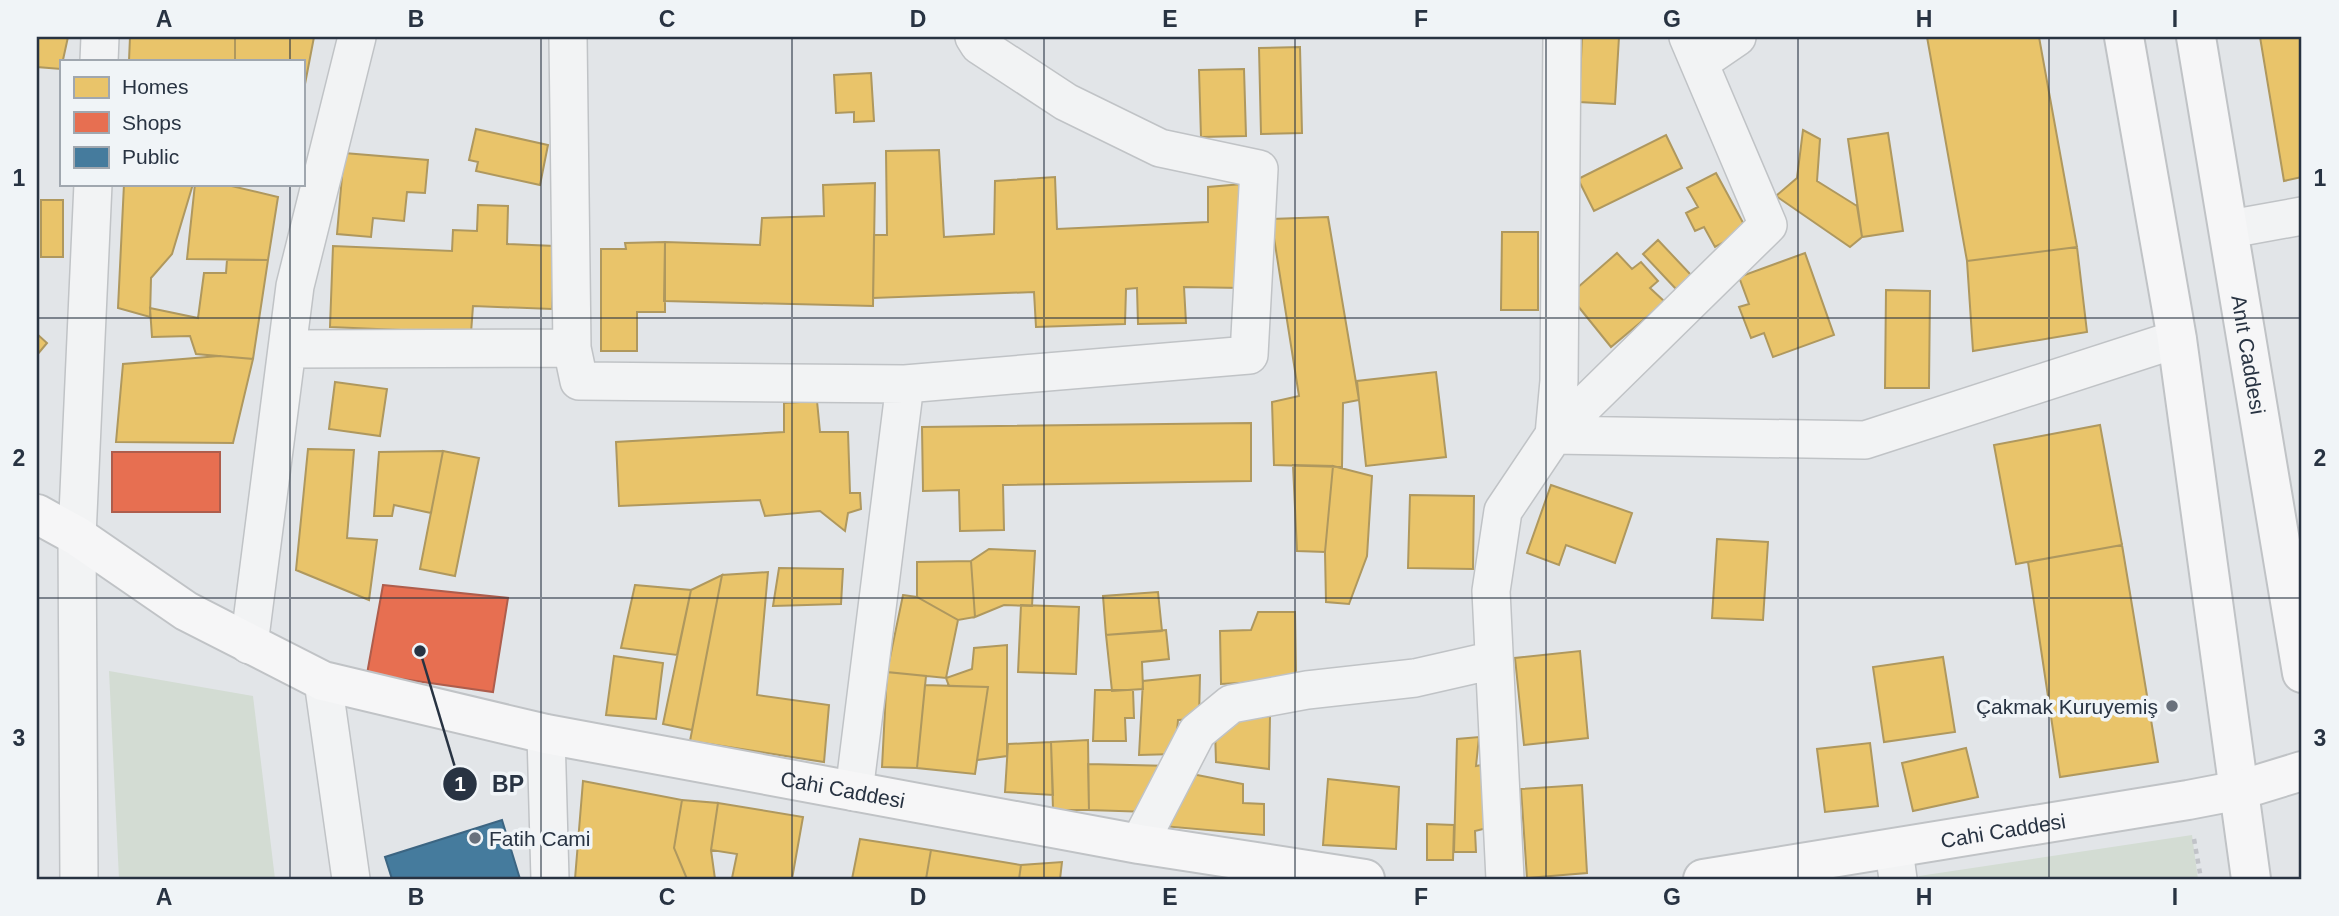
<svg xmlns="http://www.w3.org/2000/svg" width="2339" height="916" font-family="Helvetica,sans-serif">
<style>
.green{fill:#d3dcd3}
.homes{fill:#e9c46a;stroke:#af985e;stroke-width:2}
.shops{fill:#e76f51;stroke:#ae5d4c;stroke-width:2}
.public{fill:#457b9d;stroke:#3c6582;stroke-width:2}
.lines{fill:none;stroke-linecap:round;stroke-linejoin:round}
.street-casing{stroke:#c0c3c6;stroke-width:40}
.secondary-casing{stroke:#c0c3c6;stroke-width:42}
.path{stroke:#c1c3c8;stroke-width:4.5;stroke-dasharray:5 5;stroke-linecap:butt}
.street{stroke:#f2f3f4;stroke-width:37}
.secondary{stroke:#f6f6f7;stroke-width:38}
.grid{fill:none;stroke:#283342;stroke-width:2;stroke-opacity:0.55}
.poi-dot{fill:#69717c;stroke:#f0f4f7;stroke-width:2.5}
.labels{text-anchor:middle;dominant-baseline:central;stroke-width:7;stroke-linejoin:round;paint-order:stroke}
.street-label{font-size:21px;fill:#283342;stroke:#f0f4f7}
.poi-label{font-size:21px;fill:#283342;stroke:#f0f4f7;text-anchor:end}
.leader{fill:none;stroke:#283342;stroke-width:2.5}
.callout-dot{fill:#283342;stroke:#f0f4f7;stroke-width:2.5}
.mark-label{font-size:21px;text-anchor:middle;font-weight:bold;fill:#fff}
.callout-label{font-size:23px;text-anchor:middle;font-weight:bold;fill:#283342;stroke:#f0f4f7;stroke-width:7;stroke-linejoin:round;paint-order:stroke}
.neatline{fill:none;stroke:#283342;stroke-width:2.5}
.grid-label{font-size:23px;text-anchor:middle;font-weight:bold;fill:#283342}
</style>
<rect width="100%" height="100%" fill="#e2e5e8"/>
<path class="green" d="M109,671l144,25 22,183h-156z
M2192,835l6,44h-279v-3z"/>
<path class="homes" d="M37,37h31l-7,32 -24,-2z
M130,37h105v24h-106z
M235,37h79l-9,47 -2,-23h-68z
M1582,37h37l-4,67 -36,-2z
M1927,37h112l38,210 -110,14z
M2260,37h42v140l-18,4z
M1300,47l2,86 -41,1 -2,-86z
M1244,69l2,67 -45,1 -2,-67z
M871,73l3,48 -20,1v-10l-18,1 -2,-38z
M476,129l72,16 -8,40 -64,-14 2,-9 -9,-2z
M1803,130l17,9 -3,42 40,25 5,31 -12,10 -74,-51 21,-18z
M1888,133l15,98 -41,6 -14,-98z
M1666,135l16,33 -88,43 -16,-32z
M939,150l5,87 50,-3 1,-53 60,-4 2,52 151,-7v-35l34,-3 -1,104 -57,-1 2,36 -48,1 -1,-36 -11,1 -1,35 -89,3 -2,-35 -161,6 1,-63h13l-1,-84z
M344,153l84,7 -3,33 -18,-1 -3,29 -31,-3 -2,19 -34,-3z
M1716,173l31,57 -32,17 -11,-20 -9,4 -9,-18 12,-6 -11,-19z
M875,183l-2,123 -209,-5 1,-59 95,3 2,-27 62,-2 -1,-31z
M124,184h69l-21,70 -21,24 -1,39 -32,-9z
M195,184h28l55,13 -10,63 -81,-1z
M41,200h22v57h-22z
M478,205l30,1 -1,38 48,2 -3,63 -79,-3 -2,27 -141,-6 3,-81 119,5 1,-21 24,1z
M1328,217l31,183 -16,3 -1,64 -68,-2 -2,-63 27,-6 -28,-177z
M1502,232h36v78h-37z
M1658,240l33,35 -15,14 -33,-35z
M665,242v70h-28v39h-36v-102h25l-1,-6z
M2077,247l10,85 -114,19 -6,-90z
M1617,253l15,16 9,-7 17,19 -8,7 15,14 -54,45 -42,-52z
M1805,253l29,82 -61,22 -9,-24 -13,5 -12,-31 10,-3 -10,-27z
M227,260h41l-15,99 -57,-5 -6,-18 -38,1 -2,-29 48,10 6,-45h22z
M1886,290l44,1 -1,97h-44z
M37,334l10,9 -10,12z
M219,356l34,3 -20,84 -117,-1 7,-78z
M1436,372l10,85 -80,9 -9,-85z
M335,382l52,7 -7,47 -51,-7z
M817,401l3,31h28l2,61h10l1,16 -13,4 -3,18 -25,-20 -55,5 -5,-16 -141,6 -3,-64 168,-10v-29z
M1251,423v58l-248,4 1,45 -44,1 -1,-41 -36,1 -1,-64z
M2100,425l22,120 -106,19 -22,-119z
M308,449l46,1 -7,88 30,2 -8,60 -73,-30z
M443,451l-12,62 -37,-8 -2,11h-18l5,-64z
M443,451l36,7 -24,118 -35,-7z
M1293,465l40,1 -8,86 -28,-1z
M1333,466l39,10 -5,80 -18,48 -23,-2 -1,-50z
M1551,485l81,28 -17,50 -49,-18 -7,20 -32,-12z
M1410,495l64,1 -1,73 -65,-1z
M1717,539l51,3 -5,78 -51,-2z
M2122,545l36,217 -98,15 -32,-215z
M989,549l46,2 -3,55 -28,-1 -29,12 -4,-56z
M971,561l4,56 -17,3 -41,-23v-35z
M779,568l64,1 -2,35 -68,2z
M768,572l-11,123 72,10 -5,57 -134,-21 32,-166z
M722,575l-30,155 -29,-6 28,-134z
M635,585l56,5 -14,65 -56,-7z
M1158,592l4,39 -56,4 -3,-39z
M903,595l14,2 41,23 -12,58 -59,-6z
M1021,605l58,2 -3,67 -58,-2z
M1258,612h37l1,68 -75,4 -1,-53 31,-1z
M1166,630l3,29 -27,3 1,27 -31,2 -6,-56z
M1007,645v111l-30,4 11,-73 -39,-1 -3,-8 26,-9 2,-21z
M1580,651l8,87 -64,7 -9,-87z
M614,656l49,7 -7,56 -50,-4z
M1943,657l12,75 -71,10 -11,-75z
M887,672l39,4 -9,92 -35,-1z
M1200,675l-1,44 -21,1 -3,34 -36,1 4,-74z
M925,685l63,2 -13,87 -58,-6z
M1095,690h38l1,28h-9l1,23h-33z
M1270,716l-1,53 -53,-7 -1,-33 21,-11z
M1479,737l-3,29 11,-2v64l-12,3 1,21h-22l3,-113z
M1088,740l1,70h-36l-2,-68z
M1051,742l2,53 -48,-3 3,-48z
M1870,743l8,63 -53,6 -8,-63z
M1966,748l12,49 -65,14 -11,-48z
M1088,764l83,2 -22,46 -60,-2z
M1192,774l51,10v19l21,1v31l-102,-9z
M1328,779l71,8 -3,62 -73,-4z
M583,781l99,19 -8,48 13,31h-112z
M1582,785l5,88 -60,5 -6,-89z
M682,800l36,3 -7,47 4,29h-28l-13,-31z
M718,803l85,14 -11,62 -60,-1 5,-24 -26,-4z
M1427,824l27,1 -1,35h-26z
M860,839l71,11 -5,29h-74z
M931,850l90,15 -2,14h-93z
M1062,862l-2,17h-41l2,-14z"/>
<path class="shops" d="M112,452h108v60h-108z
M383,585l125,13 -15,94 -126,-18z"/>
<path class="public" d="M502,820l18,59h-128l-7,-22z"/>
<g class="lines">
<defs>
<path id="street" d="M568,37l4,311
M99,61l1,-24
M1699,63l38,-26
M2230,229l72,-13
M287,349l285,-1 7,33 326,3 344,-29 10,-186 -99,-21 -94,-46 -87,-57 -5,-8
M1554,435l311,5 312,-101
M1554,435l214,-210 -80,-188
M249,645l46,-359 62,-249
M323,681l28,198
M546,734l4,145
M854,792l51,-408
M1139,844l58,-112 34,-28 76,-14 108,-12 79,-18
M1894,850l4,29
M79,879l-2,-343 16,-352
M1505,879l-14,-288 12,-80 51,-76 5,-54 3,-344"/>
<g id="secondary">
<path d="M2124,37l53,302 74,540"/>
<path id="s1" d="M2196,37l106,636"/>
<path id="s2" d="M37,514l40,22 109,75 137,70 223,53 593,110 226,35"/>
<path id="s3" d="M1703,879l485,-79 52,-10 62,-19"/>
</g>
</defs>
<use href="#street" class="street-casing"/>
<use href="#secondary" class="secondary-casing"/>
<path class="path" d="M2194,839l7,40"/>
<use href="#street" class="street"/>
<use href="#secondary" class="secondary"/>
</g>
<path class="grid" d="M290,37v24M541,37v842M792,37v842M1044,37v842M1295,37v842M1546,37v842M1798,37v842M2049,37v842M290,184v695M37,318h2265M37,598h2265"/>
<g class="poi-dot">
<circle cx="2172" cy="706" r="7"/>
<circle cx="475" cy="838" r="7"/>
</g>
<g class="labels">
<g class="street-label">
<text stroke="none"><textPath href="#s1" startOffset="322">Anıt Caddesi</textPath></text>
<text stroke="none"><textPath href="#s2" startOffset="863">Cahi Caddesi</textPath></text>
<text stroke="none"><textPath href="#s3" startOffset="304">Cahi Caddesi</textPath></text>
</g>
<g class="poi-label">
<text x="2158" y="706">Çakmak Kuruyemiş</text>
<text x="489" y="838" text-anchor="start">Fatih Cami</text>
</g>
</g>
<path class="leader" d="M420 651L460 784"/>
<g class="callout-dot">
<circle cx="420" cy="651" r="7"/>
<circle cx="460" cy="784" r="18"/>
</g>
<g class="mark-label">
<text x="460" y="791">1</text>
</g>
<g class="callout-label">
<text x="508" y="792">BP</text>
</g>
<rect width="2339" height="916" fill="none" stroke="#f0f4f7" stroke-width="77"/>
<rect x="60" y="60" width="245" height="126" fill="#f0f4f7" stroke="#a0a7af" stroke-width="2"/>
<rect x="74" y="77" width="35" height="21" fill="#e9c46a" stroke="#a0a7af" stroke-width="2"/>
<text x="122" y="94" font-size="21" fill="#283342">Homes</text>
<rect x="74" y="112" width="35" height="21" fill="#e76f51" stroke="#a0a7af" stroke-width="2"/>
<text x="122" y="130" font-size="21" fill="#283342">Shops</text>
<rect x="74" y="147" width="35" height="21" fill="#457b9d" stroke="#a0a7af" stroke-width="2"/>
<text x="122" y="164" font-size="21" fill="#283342">Public</text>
<rect x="38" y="38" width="2262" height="840" class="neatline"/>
<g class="grid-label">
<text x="164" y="27">A</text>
<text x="416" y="27">B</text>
<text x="667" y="27">C</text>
<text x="918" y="27">D</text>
<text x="1170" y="27">E</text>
<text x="1421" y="27">F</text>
<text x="1672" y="27">G</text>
<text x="1924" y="27">H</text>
<text x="2175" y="27">I</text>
<text x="19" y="186">1</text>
<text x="2320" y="186">1</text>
<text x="19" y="466">2</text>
<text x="2320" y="466">2</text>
<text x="19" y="746">3</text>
<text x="2320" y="746">3</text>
<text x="164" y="905">A</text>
<text x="416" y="905">B</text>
<text x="667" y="905">C</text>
<text x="918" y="905">D</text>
<text x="1170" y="905">E</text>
<text x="1421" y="905">F</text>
<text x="1672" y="905">G</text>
<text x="1924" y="905">H</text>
<text x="2175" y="905">I</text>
</g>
</svg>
